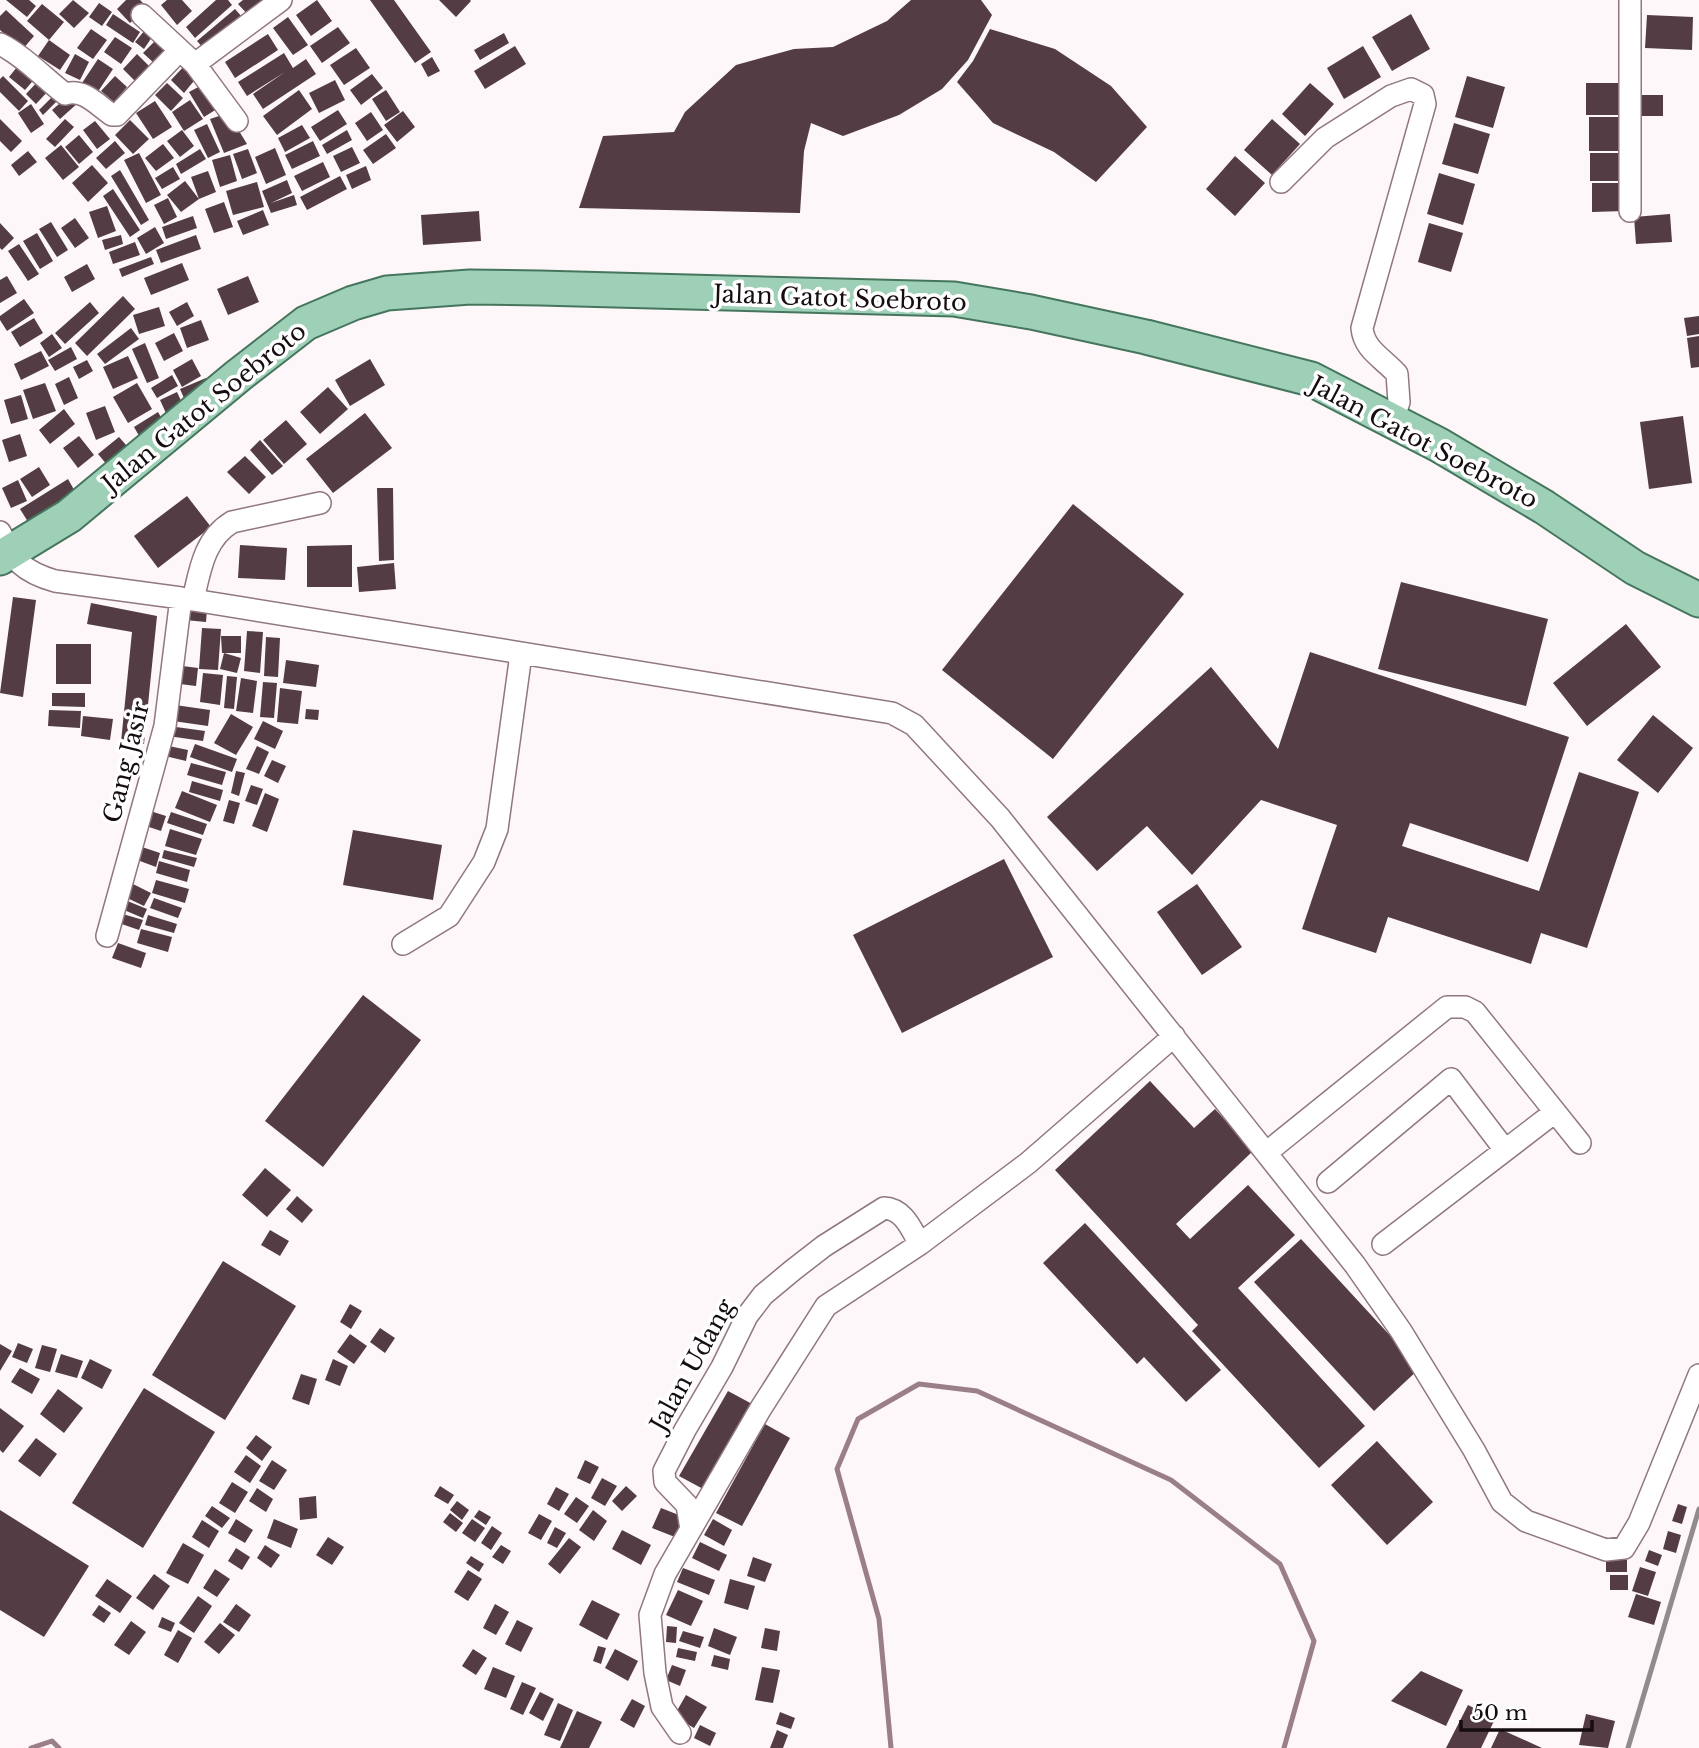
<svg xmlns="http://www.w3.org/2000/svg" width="1699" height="1748" font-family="'Libre Baskerville',serif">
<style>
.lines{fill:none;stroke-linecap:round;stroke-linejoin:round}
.stream{stroke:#9a7e88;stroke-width:5}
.building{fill:#533c44}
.street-casing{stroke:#907780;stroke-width:24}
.primary-casing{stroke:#45765d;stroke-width:37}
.street{stroke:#fff;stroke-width:21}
.primary{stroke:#9ecfb7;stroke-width:33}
.rail{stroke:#928b8e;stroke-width:5}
.labels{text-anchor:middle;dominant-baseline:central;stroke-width:7;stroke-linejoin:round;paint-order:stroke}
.street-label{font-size:24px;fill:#160d10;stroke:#fff}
</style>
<rect width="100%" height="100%" fill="#fdf7f9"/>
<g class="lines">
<path class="stream" d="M31,1748l21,-7 7,7
M891,1748l-12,-129 -42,-150 21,-50 61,-35 58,7 194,89 109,84 34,77 -30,107"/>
</g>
<path class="building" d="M6,0h23l7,6 -9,11z
M73,0l16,13 -15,15 -15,-14z
M126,0h14l7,7 -17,16 -13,-14z
M167,0h15l10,11 -15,14 -16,-20z
M216,0h12l4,5 -37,33 -9,-11z
M243,0h29l-20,19 -14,-15z
M317,0l15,21 -21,15 -15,-21z
M370,0h24l37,52 -16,11z
M439,0h31l1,1 -15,16z
M911,0h70l11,15 -24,45 -26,29 -43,26 -56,21 -32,-13 -7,28 -4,62 -221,-5 24,-72 71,-4 11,-20 51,-47 58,-16 39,-2 54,-26z
M99,3l13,9 -10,14 -13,-9z
M42,4l22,18 -15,18 -22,-19z
M235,9l7,8 -38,32 -7,-8z
M6,10l28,26 -12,14 -22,-20v-14z
M113,14l27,18 -7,11 -27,-18z
M1411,14l19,35 -38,22 -20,-34z
M1647,15l46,2 -1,33 -47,-2z
M288,17l20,28 -15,10 -20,-27z
M150,24l6,7 -12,18 -9,-7z
M338,27l12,16 -28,20 -12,-17z
M91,29l16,11 -14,19 -16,-11z
M990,29l65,20 56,37 36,41 -51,55 -42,-30 -61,-29 -36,-41 16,-21z
M504,33l5,10 -29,17 -6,-10z
M268,34l10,16 -43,28 -10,-16z
M161,35l10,10 -16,19 -12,-11z
M115,37l17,11 -11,16 -17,-12z
M49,40l21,15 -10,15 -22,-14z
M515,46l11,18 -41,25 -11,-18z
M1363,46l18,31 -37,22 -17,-31z
M356,48l14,20 -26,17 -14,-20z
M284,53l9,15 13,-9 10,15 -53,35 -10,-15 32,-22 -38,24 -9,-14z
M75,54l14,8 -9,18 -15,-7z
M137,54l16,16 -14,15 -16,-16z
M432,57l8,14 -12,6 -7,-13z
M98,59l15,10 -16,24 -15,-10z
M21,62l16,14 -12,14 -16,-13z
M187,63l11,13 -14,17 -13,-13z
M372,74l11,14 -22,17 -11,-15z
M3,76l25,25 -9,10 -19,-19v-13z
M115,76l12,11 -13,15 -13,-11z
M1467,76l38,11 -12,41 -38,-11z
M40,79l10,10 -14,15 -10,-10z
M335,80l10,20 -26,13 -10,-20z
M167,83l16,15 -12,13 -16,-16z
M206,83l14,24 -16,10 -15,-25z
M1310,83l24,21 -29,32 -23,-22z
M1586,83h36l-1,32h-35z
M299,90l13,19 -35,26 -14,-19z
M386,90l14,22 -14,9 -14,-22z
M72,93l7,9 -19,17 -8,-9z
M1631,95h32v21h-32z
M53,96l5,4 -15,15 -4,-5z
M190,100l13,19 -19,12 -12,-19z
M155,101l17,26 -19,12 -17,-26z
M31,104l13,20 -13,9 -13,-20z
M338,110l9,14 -27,17 -9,-14z
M403,111l12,16 -18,15 -13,-17z
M371,112l12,18 -16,11 -12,-18z
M228,113l19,31 -23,9 -14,-34z
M1589,117h33v34h-33z
M0,119l22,22 -11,11 -11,-11z
M65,119l9,8 -19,20 -9,-8z
M1272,119l28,25 -28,31 -28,-25z
M130,120l19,19 -16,15 -18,-19z
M95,121l15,18 -13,10 -14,-19z
M1454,123l36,11 -12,40 -36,-10z
M207,124l13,28 -12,6 -14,-28z
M302,125l8,13 -25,14 -7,-14z
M182,130l12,16 -14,11 -13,-16z
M347,130l5,10 -25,14 -5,-9z
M386,134l10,14 -23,16 -10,-14z
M79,135l14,17 -14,12 -14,-17z
M115,141l10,12 -19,16 -10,-11z
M313,141l7,15 -28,13 -7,-14z
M163,144l11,14 -18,13 -11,-13z
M61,145l18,22 -16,13 -18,-22z
M352,147l8,16 -19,9 -8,-16z
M275,148l11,27 -20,9 -11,-27z
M200,149l6,10 -25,15 -5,-10z
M248,149l9,24 -15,6 -9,-25z
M28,151l9,11 -18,14 -8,-11z
M139,153l22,42 -15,8 -22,-43z
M1590,153h32v28h-32z
M230,155l7,26 -17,6 -8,-27z
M1235,156l30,27 -30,33 -29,-27z
M323,162l7,15 -28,14 -8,-15z
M92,165l16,18 -20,19 -16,-19z
M366,166l5,14 -19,9 -6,-14z
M173,167l7,12 -18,10 -7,-11z
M120,170l29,50 -8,5 -30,-49z
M208,171l8,21 -17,7 -8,-22z
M1439,173l36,11 -12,41 -36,-11z
M340,176l7,13 -40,21 -7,-13z
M287,180l5,13 -21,10 23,-8 3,10 -26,8 -9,-22z
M185,181l14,18 -18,13 -14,-17z
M257,182l7,25 -31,8 -7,-24z
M1592,183h34l-1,28 -33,1z
M113,189l27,41 -10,7 -27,-41z
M168,198l9,19 -13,7 -10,-19z
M224,202l9,25 -19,6 -9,-24z
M107,206l9,25 -18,7 -9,-26z
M263,210l6,15 -26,10 -6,-14z
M479,211l2,30 -58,4 -2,-30z
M1670,214l2,28 -36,2 -2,-27z
M193,216l4,12 -31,11 -4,-12z
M75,218l14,20 -14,10 -14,-20z
M51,222l17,28 -11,7 -18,-28z
M0,223l14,15 -12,12 -2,-2z
M1429,223l34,10 -12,39 -33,-10z
M155,227l9,16 -18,11 -9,-16z
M37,233l16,28 -13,8 -17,-28z
M121,235l2,9 -18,6 -3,-10z
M196,235l5,14 -40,14 -5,-13z
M135,242l5,13 -27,9 -4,-12z
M19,244l20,30 -11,7 -20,-30z
M151,257l3,7 -32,13 -3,-8z
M182,263l7,17 -38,15 -7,-17z
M87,264l8,15 -23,13 -8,-15z
M7,276l10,17 -17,10v-23z
M248,276l11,26 -31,13 -11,-26z
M123,296l12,13 -48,47 -12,-13z
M24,299l10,14 -27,18 -7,-11v-4z
M90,302l9,11 -34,31 -10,-11z
M187,302l7,14 -17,10 -8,-14z
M159,307l6,19 -26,8 -6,-19z
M1699,316v18l-12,2 -3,-18z
M34,318l9,15 -23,14 -9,-15z
M201,320l8,20 -22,8 -7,-20z
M131,328l8,11 -34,25 -8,-10z
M174,333l9,18 -19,10 -9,-18z
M52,334l10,14 -13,9 -9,-14z
M1699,336v31l-8,1 -4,-30z
M145,343l14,35 -12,5 -15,-34z
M71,347l6,12 -22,12 -7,-11z
M41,351l8,15 -28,14 -7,-16z
M128,356l10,22 -25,11 -10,-22z
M192,359l9,17 -19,11 -9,-17z
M370,359l15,26 -35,21 -15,-26z
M87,360l6,11 -14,8 -6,-12z
M172,375l6,11 -21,12 -6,-10z
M69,377l9,21 -14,7 -9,-21z
M206,378l7,16 -26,11 -7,-16z
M45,383l11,28 -23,8 -10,-29z
M137,383l15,26 -24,14 -15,-26z
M328,387l20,22 -28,25 -20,-22z
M177,392l10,22 -17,8 -10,-22z
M21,395l7,24 -17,5 -7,-24z
M105,406l10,26 -19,8 -10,-27z
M64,409l11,15 -25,20 -11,-14z
M158,412l8,14 -24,15 -8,-14z
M365,413l27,35 -59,45 -27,-34z
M1683,416l9,67 -43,6 -9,-67z
M286,420l21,24 -23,20 -21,-24z
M20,434l7,22 -18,6 -7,-22z
M79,436l15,19 -16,13 -15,-20z
M119,437l15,17 -21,18 -15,-18z
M260,440l23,26 -11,9 -22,-25z
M245,456l21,21 -17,17 -22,-22z
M39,467l11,18 -18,12 -12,-18z
M68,479l9,16 -47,30 -10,-16z
M18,480l9,21 -16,7 -9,-20z
M377,488h16l1,72 -15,1z
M187,496l24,31 -53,41 -24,-32z
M1073,504l111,90 -131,165 -111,-89z
M240,545l47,3 -2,32 -47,-2z
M352,545v42h-45v-41z
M394,563l2,26 -37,3 -2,-25z
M1401,582l147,37 -22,87 -148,-37z
M13,597l23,3 -13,97 -23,-4z
M91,603l66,13 -13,128 -23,-2 11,-110 -45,-8z
M186,607l21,2 -1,13 -21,-2z
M1626,624l35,43 -74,59 -34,-43z
M202,628l19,1 -3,41 -19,-1z
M247,631l16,1 -3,41 -16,-2z
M221,636h20v17h-19z
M266,637l14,1 -2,39 -14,-1z
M56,644h35v40h-35z
M1310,652l259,85 -41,125 -118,-39 -8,23 137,45 40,-119 60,20 -52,156 -46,-15 -10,31 -143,-47 -12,36 -74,-24 35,-104 -76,-25 -69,75 -45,-49 -50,45 -50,-54 164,-150 67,82z
M224,653l17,5 -4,15 -17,-4z
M286,660l33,5 -3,22 -33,-4z
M175,665l23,3 -2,18 -24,-3z
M203,673l20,2 -3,30 -20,-3z
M227,676l10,1 -3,32 -10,-1z
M241,678l16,3 -4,32 -17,-2z
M263,682l14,1 -3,35 -14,-1z
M280,688l22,3 -4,33 -21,-2z
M52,693h33v14l-33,-1z
M175,705l35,5 -2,16 -35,-5z
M306,709l13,1 -1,10 -13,-1z
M49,710l32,1 -1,17 -32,-2z
M231,714l22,13 -17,28 -22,-12z
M1653,715l40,33 -35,45 -41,-33z
M83,716l30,3 -3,21 -29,-4z
M263,721l20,10 -8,18 -21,-10z
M169,726l36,5 -2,10 -35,-5z
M195,744l42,15 -5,13 -42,-15z
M164,745l24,5 -2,11 -25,-6z
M257,746l12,6 -10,22 -13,-5z
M272,760l14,6 -8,17 -14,-7z
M191,763l35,9 -4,13 -35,-10z
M236,771l9,2 -6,23 -8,-3z
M192,781l31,9 -3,11 -31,-9z
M251,785l12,4 -6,16 -12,-4z
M182,791l35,14 -7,17 -35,-14z
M265,793l14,6 -12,33 -15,-6z
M229,800l11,3 -6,21 -11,-3z
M144,809l22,7 -5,15 -21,-7z
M171,812l36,12 -4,11 -36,-12z
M170,829l32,10 -6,16 -31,-9z
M353,830l89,15 -9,55 -90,-15z
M136,845l24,8 -4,14 -24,-9z
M164,850l33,8 -3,9 -32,-9z
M1004,859l49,98 -151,76 -49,-98z
M159,861l31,9 -3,12 -31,-9z
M156,880l33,9 -4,14 -33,-10z
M129,882l22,11 -7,13 -21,-10z
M1197,884l45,63 -40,28 -45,-63z
M120,898l27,11 -4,9 -26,-11z
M154,898l28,10 -4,10 -28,-10z
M116,912l27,8 -4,10 -26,-9z
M148,915l29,9 -3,9 -29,-8z
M141,929l31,8 -4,15 -31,-9z
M118,943l28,10 -5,15 -29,-10z
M363,995l58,45 -98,127 -58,-46z
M1150,1081l44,47 21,-19 38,42 -77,73 14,15 58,-54 47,50 -57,53 127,138 -46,42 -127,-137 6,-6 -143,-155z
M265,1168l26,22 -24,27 -25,-22z
M297,1196l16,14 -11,13 -16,-14z
M1085,1223l136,147 -35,32 -42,-45 -7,7 -94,-101z
M270,1230l19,11 -9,15 -19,-11z
M1301,1239l119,129 -46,43 -120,-129z
M223,1261l73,45 -71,114 -73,-45z
M350,1304l12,7 -11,18 -11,-7z
M380,1328l15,10 -10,15 -15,-11z
M350,1334l17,12 -13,18 -17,-12z
M18,1343l15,6 -6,14 -15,-6z
M0,1344l12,7 -12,20z
M42,1345l15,4 -7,23 -15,-4z
M61,1354l22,7 -6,17 -22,-6z
M90,1359l22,11 -10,19 -21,-11z
M333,1359l15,7 -8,20 -15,-6z
M20,1368l20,11 -8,15 -21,-12z
M301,1374l16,5 -8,26 -17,-6z
M144,1388l71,44 -72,116 -71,-45z
M58,1389l25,19 -19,25 -24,-19z
M728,1391l26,14 -49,85 -26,-14z
M0,1408l24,18 -21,27 -3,-3z
M765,1424l25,14 -48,88 -26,-13z
M256,1435l16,12 -10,14 -16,-13z
M36,1438l21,16 -17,23 -22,-16z
M1377,1441l56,61 -46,43 -56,-60z
M246,1455l15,11 -11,17 -16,-11z
M272,1460l15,10 -13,20 -15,-9z
M585,1460l14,7 -9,17 -13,-6z
M602,1478l15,8 -12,20 -14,-8z
M232,1482l16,10 -13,21 -16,-10z
M440,1486l14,9 -6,9 -14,-8z
M626,1486l11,10 -15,15 -10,-10z
M556,1487l13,7 -10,17 -12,-7z
M257,1488l16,11 -7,13 -17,-11z
M316,1496l1,22 -17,2 -1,-22z
M576,1497l13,9 -12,17 -13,-9z
M457,1501l12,9 -7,10 -12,-10z
M1678,1504l9,3 -5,17 -10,-3z
M212,1506l18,12 -8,10 -17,-12z
M661,1508l28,11 -9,20 -28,-11z
M0,1510l89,56 -45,71 -44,-27z
M479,1510l12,7 -5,8 -12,-8z
M593,1510l14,11 -13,20 -15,-11z
M450,1513l13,10 -7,9 -13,-10z
M539,1514l13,7 -11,19 -13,-7z
M236,1519l17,11 -8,13 -17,-10z
M274,1519l24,10 -7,19 -24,-10z
M472,1519l13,9 -10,14 -13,-9z
M713,1519l19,11 -8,16 -20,-11z
M202,1520l17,11 -10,17 -17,-11z
M492,1526l10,7 -11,17 -10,-7z
M555,1527l11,6 -9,15 -10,-5z
M622,1530l29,15 -10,20 -29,-16z
M1668,1531l13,4 -5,18 -13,-4z
M328,1537l16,10 -12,18 -16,-10z
M569,1538l12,9 -21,27 -12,-10z
M700,1542l27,13 -8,16 -27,-13z
M183,1543l21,12 -16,29 -22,-11z
M265,1545l15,10 -9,13 -14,-10z
M501,1545l10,6 -8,13 -11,-7z
M236,1548l14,9 -8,13 -14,-9z
M1649,1550l13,5 -4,11 -13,-5z
M471,1556l13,8 -5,8 -13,-9z
M753,1557l19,7 -7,18 -18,-6z
M1606,1560h21v12h-21z
M1640,1567l16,5 -8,24 -16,-5z
M683,1568l32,12 -6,15 -32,-13z
M215,1569l15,10 -13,18 -14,-9z
M468,1570l14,9 -14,22 -14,-9z
M154,1574l16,12 -17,24 -17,-12z
M1610,1575h18v15h-18z
M107,1579l25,17 -12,17 -25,-17z
M730,1579l25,7 -7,24 -24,-7z
M678,1590l25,11 -12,25 -25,-11z
M1636,1594l25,8 -7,23 -26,-8z
M198,1596l14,10 -18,27 -15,-10z
M592,1600l28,14 -13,26 -28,-15z
M236,1604l15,11 -12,17 -16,-10z
M495,1604l14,8 -13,23 -13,-7z
M99,1605l12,8 -7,10 -12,-8z
M162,1617l13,6 -4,9 -13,-5z
M517,1620l16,8 -12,24 -16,-8z
M131,1621l15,11 -17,23 -15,-10z
M220,1623l15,12 -16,19 -15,-12z
M667,1626l10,1 -1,16 -10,-1z
M714,1628l23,9 -7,18 -22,-9z
M765,1628l15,3 -3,20 -16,-3z
M178,1630l14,8 -14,25 -14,-8z
M683,1631l21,6 -4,11 -21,-7z
M598,1646l8,2 -5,16 -8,-3z
M678,1648l19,4 -2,9 -19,-4z
M473,1649l14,9 -11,17 -14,-9z
M615,1649l23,12 -10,20 -23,-13z
M714,1655l16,4 -2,11 -17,-4z
M672,1665l14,5 -6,16 -14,-6z
M493,1667l22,9 -9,22 -22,-9z
M762,1667l18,3 -7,33 -18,-3z
M1421,1671l42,19 -17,36 -55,-25z
M522,1682l14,6 -13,27 -13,-6z
M540,1692l14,7 -11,22 -14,-8z
M686,1695l21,12 -13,21 -20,-12z
M632,1699l13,7 -11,22 -14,-8z
M558,1703l15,7 -13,31 -16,-6z
M1468,1705l27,14 -14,29h-35z
M577,1711l25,11 -13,26h-29z
M780,1712l15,6 -4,11 -15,-5z
M1586,1714l29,7 -7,27 -29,-3z
M700,1725l16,8 -6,13 -16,-8z
M1500,1729l42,19h-51z
M777,1730l11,5 -5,13h-13z"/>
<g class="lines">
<defs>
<path id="street" d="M1630,0v211
M142,15l53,49 86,-64
M0,44c24,12 44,34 65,50 19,-6 32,11 47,21h5l63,-65
M195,64l42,57
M1281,182l44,-44 66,-42 20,-7 12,6 2,9 -63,224c2,22 21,30 35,46l2,28 -6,18
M0,532c13,29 24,40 55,49l126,17 711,115 22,12 86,93 355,447 46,66 73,119 28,52 24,19 80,29 18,-2 15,-25 60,-148
M193,600c7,-30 11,-61 39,-78l88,-19
M107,936l58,-210 16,-128
M403,944l46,-28 35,-54 13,-33 24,-175
M1266,1153l181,-146h18l10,5 105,131
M1328,1182l123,-103 54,71
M1383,1244l172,-132
M691,1529l-4,-24 -22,-23 -1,-11 21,-41 37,-63 25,-51 16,-21 30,-25 31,-24 60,-38c20,1 27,21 36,36
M680,1733l-18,-26 -7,-34 -5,-58 15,-41 96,-166 65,-102 94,-62 108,-81 146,-127"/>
<path id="primary" d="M0,558l69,-42 170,-141 67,-52 47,-20 34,-10 83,-6 70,1 414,11 77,13 115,25 165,42 128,66 105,62 91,61 64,32"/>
</defs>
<use href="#street" class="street-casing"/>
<use href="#primary" class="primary-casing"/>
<use href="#street" class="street"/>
<use href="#primary" class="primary"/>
<path class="rail" d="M1628,1748l71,-239"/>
</g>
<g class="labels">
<g class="street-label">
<text transform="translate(840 298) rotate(2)">Jalan Gatot Soebroto</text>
<text transform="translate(204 407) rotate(-39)">Jalan Gatot Soebroto</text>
<text transform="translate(1424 442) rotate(28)">Jalan Gatot Soebroto</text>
<text transform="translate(126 762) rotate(-76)">Gang Jasir</text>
<text transform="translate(692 1365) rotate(-61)">Jalan Udang</text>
</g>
</g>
<path d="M1461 1720v10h131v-10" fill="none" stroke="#160d10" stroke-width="3.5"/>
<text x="1472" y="1720" font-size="21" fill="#160d10" stroke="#ffffff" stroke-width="5" paint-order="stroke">50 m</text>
</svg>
